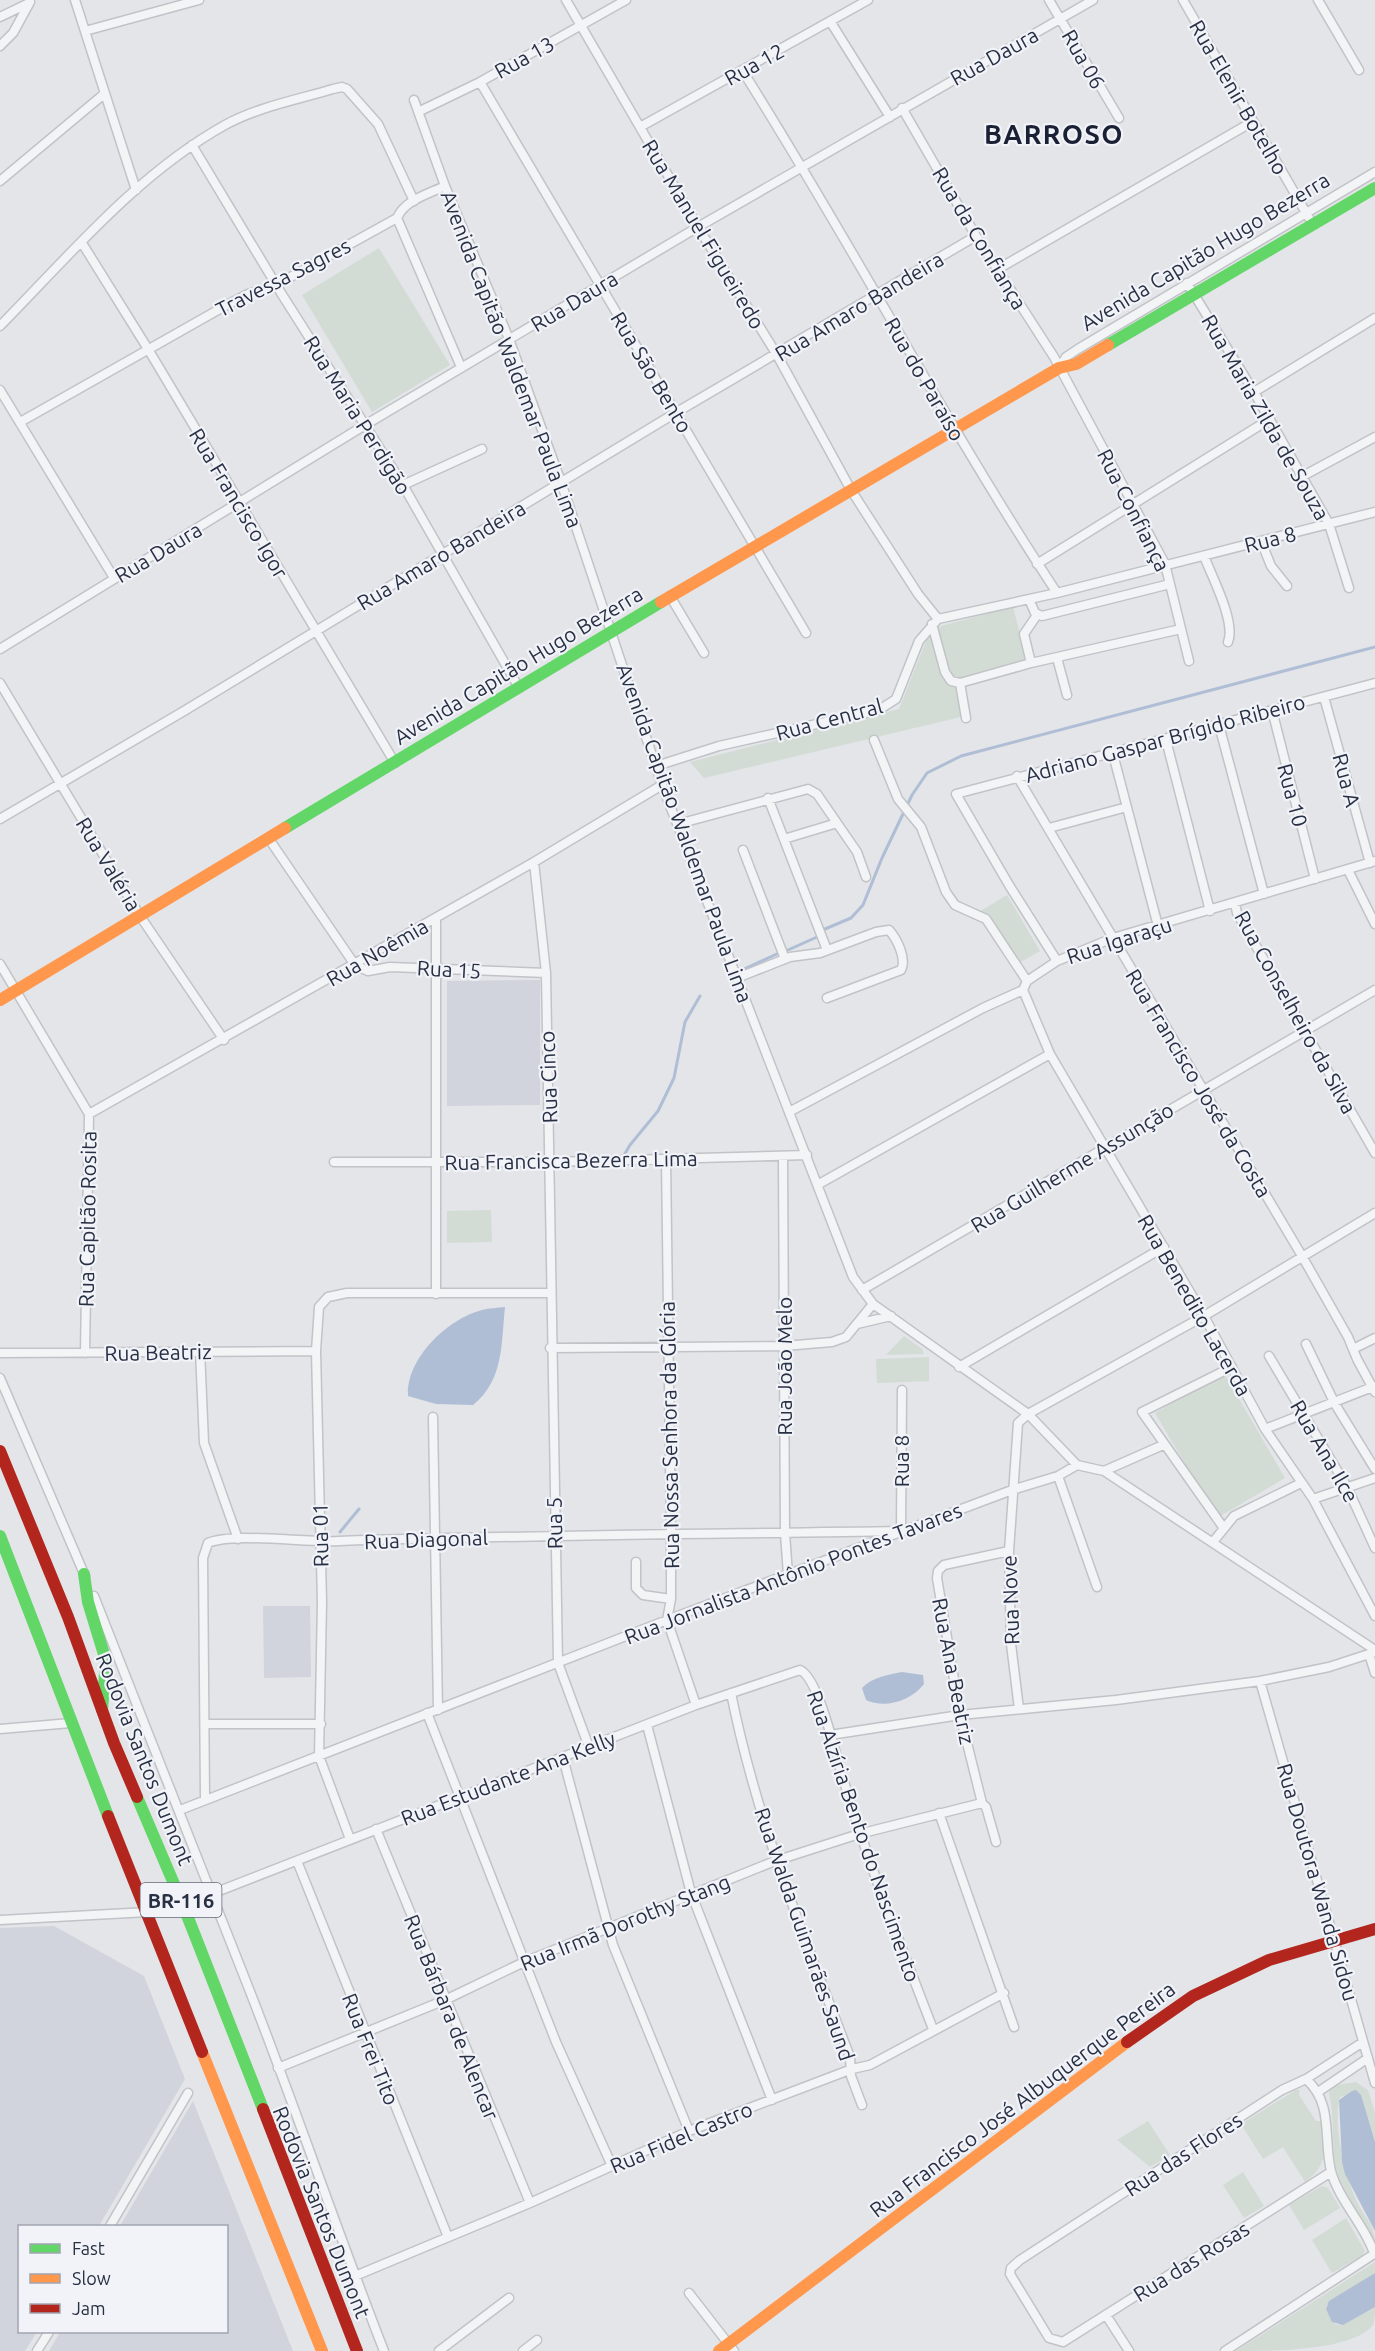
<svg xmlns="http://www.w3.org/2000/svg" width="1375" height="2351" font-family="Ubuntu,sans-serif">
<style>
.built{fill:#d1d4dc}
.green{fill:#d2dcd4}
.water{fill:#b0bed5}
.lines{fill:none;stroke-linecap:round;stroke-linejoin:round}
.stream{stroke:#b0bed5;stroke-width:3}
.street-casing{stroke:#c1c3c7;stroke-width:11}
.street{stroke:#f3f4f6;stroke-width:8}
.fast{stroke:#63d668;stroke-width:12}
.slow{stroke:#ff974d;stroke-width:12}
.jam{stroke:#b3261e;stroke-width:12}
.labels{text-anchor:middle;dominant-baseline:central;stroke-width:4.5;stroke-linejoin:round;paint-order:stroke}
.shield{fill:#f1f3f8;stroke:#646a7a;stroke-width:1.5}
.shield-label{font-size:20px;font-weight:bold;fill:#283044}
.street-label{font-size:21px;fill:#283044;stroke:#f1f3f8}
.district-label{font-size:27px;font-weight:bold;letter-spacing:1.5px;fill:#1b2135;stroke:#f1f3f8}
</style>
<rect width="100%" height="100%" fill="#e3e5e9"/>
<path class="built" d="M540,980v125l-93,1v-125z
M263,1606h47l1,71 -47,1z
M54,1926l90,50 41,103 -86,147h-79v106h17l-12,19h-25v-423z
M193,2101l100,250h-244l11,-19h166v-106h-106z"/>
<path class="green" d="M379,248l71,117 -78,47 -70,-117z
M1013,607l14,54 -72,19 6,37 -257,61 -14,-16 209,-53 29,-73 13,-10z
M1007,895l33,56 -28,16 -33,-55z
M491,1210l1,32 -45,1v-32z
M904,1336l18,13 2,5 -38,1z
M929,1357v24l-52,2 -1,-24z
M1224,1373l61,105 -68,40 -62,-105z
M1356,2082l12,8 7,23v29l-17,-50 -18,5c-8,28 6,84 19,109 8,13 16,22 16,37 -13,-23 -33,-48 -39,-75 -5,-25 -1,-50 -7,-75l2,-7z
M1296,2090h4l-1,5 17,26h6c2,29 8,42 -17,61l-22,-35 -20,12 -22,-35z
M1148,2121l22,34 -20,12 -33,-27z
M1243,2172l21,34 -20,12 -21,-33z
M1322,2186l6,2 12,20 -36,22 -15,-25z
M1346,2218l19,33 -3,5 -30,17 -20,-33z
M1375,2262v11l-48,32 -1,4 9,15 4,1 36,-18c0,6 0,13 -2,18 -20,26 -101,26 -137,26z"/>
<path class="water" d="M505,1307c-4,37 -1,73 -32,98l-37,-1 -28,-8c-2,-37 39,-77 74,-86 7,-2 16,-2 23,-3z
M902,1672l21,3 1,9c-13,17 -39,25 -58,16l-4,-12c10,-11 26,-13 40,-16z
M1352,2091l4,-1 5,5 14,47v89l-30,-57 -3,-12 -3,-62z
M1375,2273v34l-32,18 -11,-3 -6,-13 3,-8z"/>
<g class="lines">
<path class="stream" d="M825,929l26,-11 12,-13 19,-47 30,-63 15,-22 34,-17 414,-109
M788,950l29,-13
M742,970l37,-17
M623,1157l7,-12 28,-34 16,-33 11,-56 15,-26
M340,1532l19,-23"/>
<defs>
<path id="street" d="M75,0l61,190
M566,0l132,227 79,128 74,135 67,104 20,25
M1049,0l70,118
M1183,0l126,218
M1318,0l41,70
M0,17l29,-14
M830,21l60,96
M85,31l114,-31
M0,46l13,-13 17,-31
M742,70c109,172 203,353 315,523
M480,82l326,551
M414,100l31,86 64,153 52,143 101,303 191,492 20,27 155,110 49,51
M902,108l74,128 78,121 111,207 24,97
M420,111l60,-29 146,-82
M640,127l228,-127
M192,145l89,148 122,192 116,203
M0,181l104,-87
M397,218l64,149
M82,243l66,106 247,414
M998,269l254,-147
M1187,283l67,109 75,132 20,64
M0,326c69,-70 137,-152 225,-201 33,-18 71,-25 108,-36l9,-2 5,2 31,35 36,77
M1059,368l7,-11 12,-8 297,-177
M0,390l114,188
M1254,392l121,-74
M22,421l203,-115 23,-12 28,-9 121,-67c8,-18 31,-24 48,-32
M1303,476l72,-39
M403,485l79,-36
M1261,541l10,25 16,20
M1204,556c8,21 32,66 24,86
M1037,564l233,-145
M670,596l34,57
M1029,599l6,14 7,3 128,-32
M932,624l13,48 6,9 9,2 6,35
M0,649l365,-224 333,-198 395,-227
M1057,658l10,37
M1031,663l-7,-29 13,-19
M0,683l140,233 84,124
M960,683l71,-20 150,-34
M1324,697l46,166
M1272,710l43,169
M1219,725l45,169
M874,740l24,59 23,28 25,65 9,13 31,14 41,62
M1166,740l44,171
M1113,754l45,172
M656,766l63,-20 160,-36 17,-11 23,-58 19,-22 119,-26 318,-81
M1017,776l285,480 46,81 9,22 18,33
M768,798l59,152
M0,819l184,-108 493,-299 299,-176
M678,824l130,-35 9,5 40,58 9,25
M1049,828l78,-21
M269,839l86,126 13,6 22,-4 156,6
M784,839l53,-16
M743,850l42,109
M534,862l12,111 12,690 31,84
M1348,870l27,54
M1235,903l2,10 138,240
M436,918v376
M1057,961l-48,-76 -53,-91 419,-111
M0,964l89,150 -4,239
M737,978l53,-21 30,-4 56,-21 13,-2c8,9 18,29 12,40l-74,28
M1023,990l27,64 154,262 61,113 48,70 62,117
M789,1112l194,-104 40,-18 4,-9 30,-20 56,-23 262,-77
M89,1114l445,-252 128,-77
M783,1158l2,375 3,42
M666,1159l5,373v67l-4,21 29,85
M334,1162h217l256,-7
M819,1184l231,-130
M862,1290l513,-300
M857,1324l34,-8
M1306,1344l29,60 40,65
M550,1348l234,-2 48,-4 14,-5 27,-33
M1353,1349l22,-11
M200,1350l4,93 34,96
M0,1353l316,-2
M1269,1356l78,131 28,61
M959,1367l205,-120
M0,1378l85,198
M433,1417l5,293
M1265,1429l110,-43
M1104,1471l59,-26
M1058,1476l39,111
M1313,1499l62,-21
M1223,1527l-81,-115 90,-45
M1213,1542l21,-26 67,-33
M636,1562v26l7,7 28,4
M94,1596c52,131 103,262 155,393 47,120 88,242 135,362
M1369,1654l6,19
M1260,1681l115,402
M731,1693c25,126 73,244 119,364l1,19 11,29
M1019,1709l-8,-65 -2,-93 9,-128 10,-9 176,-98 171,-103
M427,1713l129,329 56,124
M205,1724h116
M647,1725l44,168 81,207
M0,1729l71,-6
M830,1735l130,-20 156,-15 144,-19 69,-14 46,-15
M563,1758l50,187 76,186
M205,1798l-2,-240 5,-15c26,-11 98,0 131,-2 187,-6 374,-7 562,-10l1,-141
M180,1810l487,-190 345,-130 46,-14 19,-11 27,6 271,179
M939,1813l75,214
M376,1829l154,374
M350,1839l-31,-83 3,-154 -6,-251 3,-44 9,-10 19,-4h203
M996,1842l-10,-35 -4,-4 -22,-88 -23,-137 1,-7 6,-6 65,-14
M297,1861l151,376
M183,1905l513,-200 104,-35c17,7 33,73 38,91 26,92 61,180 95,268
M0,1920l148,-8
M278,2068l167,-68 79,-38 251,-101 84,-27 123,-31
M1318,2092l50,-34
M1331,2172l-268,170 -14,-4 -39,-64 1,-6 9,-8 262,-170 24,-11 57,-37
M110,2226l78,-133
M355,2276l175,-73 159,-72 163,-62 18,-4 134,-72
M689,2293l45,58
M1106,2315l23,36
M37,2351l12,-19
M439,2351l70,-53
M523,2351l14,-11
M1225,2351l149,-97c-6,-24 -36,-55 -43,-83 -8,-33 3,-67 -25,-92"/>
</defs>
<use href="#street" class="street-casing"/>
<use href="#street" class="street"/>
<path class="fast" d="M1108,345l267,-157
M285,828l376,-226
M0,1536l108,280
M84,1574l4,28 18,59 -4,49
M137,1797l46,108 80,204"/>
<path class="slow" d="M661,602l398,-234 17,-4 32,-19
M0,1000l285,-172
M202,2052l120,299
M719,2351l408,-309"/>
<path class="jam" d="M0,1451l68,166 46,126 23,54
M108,1816l94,236
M1127,2042l66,-46 76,-36 106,-31
M263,2109l94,242"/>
</g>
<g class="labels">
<rect class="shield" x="140.5" y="1883" width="81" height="34" rx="4.5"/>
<g class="shield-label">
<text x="181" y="1900">BR-116</text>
</g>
<g class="street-label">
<text transform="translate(994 56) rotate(-29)">Rua Daura</text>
<text transform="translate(524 57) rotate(-29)">Rua 13</text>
<text transform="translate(1084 59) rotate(60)">Rua 06</text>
<text transform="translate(754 64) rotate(-29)">Rua 12</text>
<text transform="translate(1239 97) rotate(60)">Rua Elenir Botelho</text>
<text transform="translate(704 234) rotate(59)">Rua Manuel Figueiredo</text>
<text transform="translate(980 238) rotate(59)">Rua da Confiança</text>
<text transform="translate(1205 251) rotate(-31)">Avenida Capitão Hugo Bezerra</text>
<text transform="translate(283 277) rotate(-27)">Travessa Sagres</text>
<text transform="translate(574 301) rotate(-31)">Rua Daura</text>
<text transform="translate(859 306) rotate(-31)">Rua Amaro Bandeira</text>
<text transform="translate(512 359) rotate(69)">Avenida Capitão Waldemar Paula Lima</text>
<text transform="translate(652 372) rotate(59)">Rua São Bento</text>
<text transform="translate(925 379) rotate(60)">Rua do Paraíso</text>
<text transform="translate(358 415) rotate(58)">Rua Maria Perdigão</text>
<text transform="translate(1266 417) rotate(60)">Rua Maria Zilda de Souza</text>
<text transform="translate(239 503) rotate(59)">Rua Francisco Igor</text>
<text transform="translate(1134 510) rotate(63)">Rua Confiança</text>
<text transform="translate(1270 539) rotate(-14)">Rua 8</text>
<text transform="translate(158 552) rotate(-31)">Rua Daura</text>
<text transform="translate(441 555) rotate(-31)">Rua Amaro Bandeira</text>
<text transform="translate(518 665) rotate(-31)">Avenida Capitão Hugo Bezerra</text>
<text transform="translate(829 719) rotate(-15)">Rua Central</text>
<text transform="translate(1165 738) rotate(-15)">Adriano Gaspar Brígido Ribeiro</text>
<text transform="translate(1347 780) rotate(75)">Rua A</text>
<text transform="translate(1293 795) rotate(75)">Rua 10</text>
<text transform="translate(685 833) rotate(70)">Avenida Capitão Waldemar Paula Lima</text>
<text transform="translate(109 864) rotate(59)">Rua Valéria</text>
<text transform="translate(1119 940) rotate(-18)">Rua Igaraçu</text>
<text transform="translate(377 952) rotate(-30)">Rua Noêmia</text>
<text transform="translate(449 969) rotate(3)">Rua 15</text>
<text transform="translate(1296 1012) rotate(61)">Rua Conselheiro da Silva</text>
<text transform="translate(548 1077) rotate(-92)">Rua Cinco</text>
<text transform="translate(1199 1083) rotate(59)">Rua Francisco José da Costa</text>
<text transform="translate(571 1160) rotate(-1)">Rua Francisca Bezerra Lima</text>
<text transform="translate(1072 1167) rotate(-31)">Rua Guilherme Assunção</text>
<text transform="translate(87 1219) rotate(-89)">Rua Capitão Rosita</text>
<text transform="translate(1195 1305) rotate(60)">Rua Benedito Lacerda</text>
<text transform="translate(158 1352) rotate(-1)">Rua Beatriz</text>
<text transform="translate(784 1366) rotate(-90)">Rua João Melo</text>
<text transform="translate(669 1435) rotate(-91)">Rua Nossa Senhora da Glória</text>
<text transform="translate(1325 1451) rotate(60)">Rua Ana Ilce</text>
<text transform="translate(901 1461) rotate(-90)">Rua 8</text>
<text transform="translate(554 1523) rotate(-91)">Rua 5</text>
<text transform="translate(320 1535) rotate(-91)">Rua 01</text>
<text transform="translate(426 1539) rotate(-2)">Rua Diagonal</text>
<text transform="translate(793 1573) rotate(-21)">Rua Jornalista Antônio Pontes Tavares</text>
<text transform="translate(1010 1600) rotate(-92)">Rua Nove</text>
<text transform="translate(954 1671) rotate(79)">Rua Ana Beatriz</text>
<text transform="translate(145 1759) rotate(68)">Rodovia Santos Dumont</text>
<text transform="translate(508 1778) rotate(-21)">Rua Estudante Ana Kelly</text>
<text transform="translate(864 1836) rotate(71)">Rua Alzíria Bento do Nascimento</text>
<text transform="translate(1318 1882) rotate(74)">Rua Doutora Wanda Sidou</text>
<text transform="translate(625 1922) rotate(-22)">Rua Irmã Dorothy Stang</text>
<text transform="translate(805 1934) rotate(71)">Rua Walda Guimarães Saund</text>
<text transform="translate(452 2017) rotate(68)">Rua Bárbara de Alencar</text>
<text transform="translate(371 2049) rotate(68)">Rua Frei Tito</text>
<text transform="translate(1022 2099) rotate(-37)">Rua Francisco José Albuquerque Pereira</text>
<text transform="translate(681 2137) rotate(-23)">Rua Fidel Castro</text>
<text transform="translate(1183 2154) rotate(-33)">Rua das Flores</text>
<text transform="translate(322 2212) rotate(68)">Rodovia Santos Dumont</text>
<text transform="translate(1191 2261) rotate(-32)">Rua das Rosas</text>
</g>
<g class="district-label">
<text x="1054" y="134">BARROSO</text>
</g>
</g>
<rect x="18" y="2225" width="210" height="108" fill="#f1f3f8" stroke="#a1a5b0" stroke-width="1.5"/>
<rect x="30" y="2244" width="30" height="9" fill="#63d668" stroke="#a1a5b0" stroke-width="1.5"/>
<text x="72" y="2255" font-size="18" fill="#283044">Fast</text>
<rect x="30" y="2274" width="30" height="9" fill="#ff974d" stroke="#a1a5b0" stroke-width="1.5"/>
<text x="72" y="2285" font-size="18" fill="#283044">Slow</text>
<rect x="30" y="2304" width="30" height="9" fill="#b3261e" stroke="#a1a5b0" stroke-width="1.5"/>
<text x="72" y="2315" font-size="18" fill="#283044">Jam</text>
</svg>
